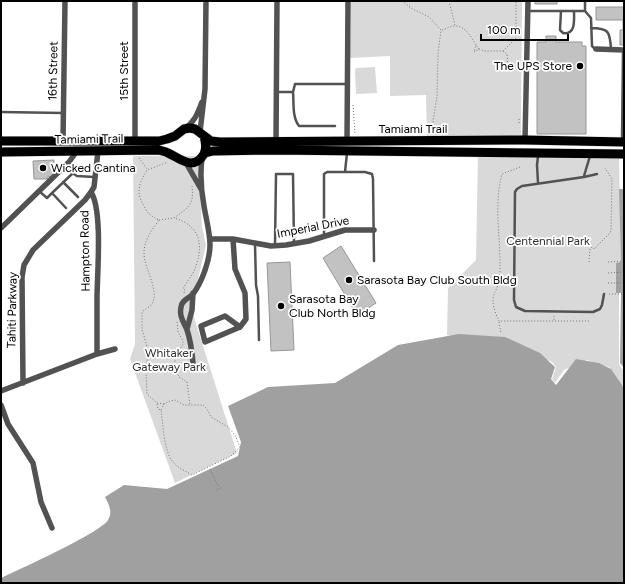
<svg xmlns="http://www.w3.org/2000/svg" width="625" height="584" font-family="Figtree,sans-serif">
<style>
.green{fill:#d9d9d9}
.water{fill:#a0a0a0}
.building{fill:#c2c2c2;stroke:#969696}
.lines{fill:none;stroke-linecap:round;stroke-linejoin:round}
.primary-casing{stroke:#dbdbdb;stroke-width:10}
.path{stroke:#747474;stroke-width:1;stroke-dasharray:1 2;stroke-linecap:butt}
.service{stroke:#525252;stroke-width:2.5}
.minor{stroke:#525252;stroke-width:5.5}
.primary{stroke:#000;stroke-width:9}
.poi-dot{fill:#000;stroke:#fff;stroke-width:1.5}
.labels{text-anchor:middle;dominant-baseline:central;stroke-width:3.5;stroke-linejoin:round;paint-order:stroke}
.poi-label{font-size:12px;fill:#000;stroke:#fff;text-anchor:start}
.street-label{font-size:12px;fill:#000;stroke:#fff}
.park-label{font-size:12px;fill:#303030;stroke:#fff}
</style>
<rect width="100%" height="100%" fill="#fff"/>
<path class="green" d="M351,1h171l-1,136h-94l-1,-42 -36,1v-40l-40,2z
M375,67l2,26 -21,1 -1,-24 1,-2z
M478,154l141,3 2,106h-5v30h3v71l5,8v15l-7,-6 -8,-14 -22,-7 -23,10 -9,13 -3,-4 4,-12 -4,-5 -12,-6 -93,-21 1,-47 28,-28z
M133,156h65l4,71 4,18 -15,63 46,145 -62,30 -45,-124 5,-15z"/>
<path class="water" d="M619,189h5v179l-4,-5 1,-70h-5v-30l5,-1z
M459,334l46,3 35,16 15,14 -4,12 5,6 20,-26 23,4 12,6 13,19v195h-623v-5c17,-8 101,-46 107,-58 5,-8 1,-15 -3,-23l19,-12 43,4 71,-33 3,-14 -13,-36 40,-19 67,-4 63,-38z"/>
<path class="building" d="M535,1h22v3h-22z
M596,7h28v38h-4v-15h3v-10h-27z
M546,36h10v6h26v4h4v88h-49v-92h9z
M54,160v3h-2l2,2v8l-3,4 -3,-1v3h-14l-1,-18z
M341,246l35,57 -19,12 -34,-57z
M290,262l4,88 -23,1 -4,-88z"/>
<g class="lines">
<defs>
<path id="primary" d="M1,141h158l8,-2 8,-3 9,-7 6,-1 5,1 16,12 9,1 305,-2 99,2
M1,152l158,-2c3,1 6,1 9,3 12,5 25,19 36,1 3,-6 2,-11 0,-18
M205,153l8,-2 63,-1 348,4"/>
</defs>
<use href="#primary" class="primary-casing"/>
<path class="path" d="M402,1l9,7 18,9 12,13 -3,24 -1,42 -4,25 2,12
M449,1l6,24
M442,30c4,-1 8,-4 12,-4 11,-1 17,11 22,19l-2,7
M479,49l5,2h19l13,-13v-37
M503,51l4,3 1,15
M474,52l5,-3 -3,-4
M353,105l2,29
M519,119v6
M139,158l8,11
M520,167l-18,7c-8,29 -2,60 -2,90 0,6 0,15 -2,21 -2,6 -5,9 -5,15 0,7 3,15 6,21h55v-5
M159,220l15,-2
M589,262l1,-13 2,-2 2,2 16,-16 1,-3 1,-51 -7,-11
M608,262l16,-1
M608,273l16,-1
M608,283h16
M184,293l1,-3 -2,-1c3,-6 7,-11 10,-16 11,-24 10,-47 -19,-55 15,-11 20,-13 18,-32
M609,294h15
M555,321h34
M177,322l1,10 5,9v3l-7,12 -2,11 5,10 8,5 3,23
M499,322l2,11
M157,404l1,5 3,1c2,14 3,42 12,52 5,6 12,9 19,13l39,-19 9,-9 -5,-12 -7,-8 -17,-10 -4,-8 -4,-4h-19l-9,-5 -5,1 -6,3 -3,6
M164,404l-7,-1 -10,-9 -1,-22 2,-22 -6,-21v-17c3,-3 8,-5 10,-8 8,-14 -8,-35 -8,-51 0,-13 8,-23 15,-33 -7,-3 -11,-6 -14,-12 -10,-16 -6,-24 2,-38l21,-8
M210,469l9,19
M217,490l5,-3"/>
<path class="service" d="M585,1v10
M527,11h58l6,7 1,28 3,3
M561,11l-1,19 3,3c13,2 11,-13 11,-22
M591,28c18,0 19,4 20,21
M277,92h16c1,11 -1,25 6,34h36
M293,92l2,-8h51
M1,112l62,1
M622,140l1,-89
M538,156l-1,9 1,18
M64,168l13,8 17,1
M345,172l2,-19
M597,174l-13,3 -62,9 -5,3 -2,3 -1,108 2,7 9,4 68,1 7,-3 2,-4 2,-11
M584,176l6,-20
M63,182l15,15
M39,191l8,7 5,-5
M66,208l-14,-15 21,-20
M324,236v-62l3,-2h38l7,2 1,5 1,82
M255,244l1,41 2,11 1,44
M275,245l1,-71h17l1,70"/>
<path class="minor" d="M596,49l28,1
M185,128c10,-6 13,-16 17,-26
M200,132l5,-43 1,-88
M525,140l3,-139
M63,141l2,-140
M135,141v-140
M276,141l1,-140
M347,141l1,-140
M186,163l15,26
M1,228l68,-66 8,-11
M210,239h23l38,7 15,-1 23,-4 36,-11h29
M233,239l2,30 10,24 1,26 -6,8 -35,15 -4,-16 24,-10 15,11
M187,329l5,-19 1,-17
M97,354c0,-18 0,-37 0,-55 0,-24 6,-88 -6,-107l3,-5 4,-36
M193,363c-1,-11 -2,-22 -6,-33 -3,-8 -8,-13 -6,-23 1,-7 7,-8 12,-13 9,-12 17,-34 17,-49 0,-13 -4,-26 -6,-39 -3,-16 -4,-32 -2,-48
M23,383l-1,-106 2,-12 9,-15 52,-50 6,-8
M1,391l96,-37 18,-5
M1,405l7,19 25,39 8,39 11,26"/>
<use href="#primary" class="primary"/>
</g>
<g class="poi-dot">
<circle cx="580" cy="66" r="4"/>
<circle cx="43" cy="168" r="4"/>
<circle cx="349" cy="280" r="4"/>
<circle cx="281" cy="306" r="4"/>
</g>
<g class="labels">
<g class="poi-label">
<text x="572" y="66" text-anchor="end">The UPS Store</text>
<text x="51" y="168">Wicked Cantina</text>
<text x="357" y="280">Sarasota Bay Club South Bldg</text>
<text x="289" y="299">Sarasota Bay<tspan x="289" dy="14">Club North Bldg</tspan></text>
</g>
<g class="street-label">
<text transform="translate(53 71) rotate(-89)">16th Street</text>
<text transform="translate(124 71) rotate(-90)">15th Street</text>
<text x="413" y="129">Tamiami Trail</text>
<text transform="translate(89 139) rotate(-1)">Tamiami Trail</text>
<text transform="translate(313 227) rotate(-11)">Imperial Drive</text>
<text transform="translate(85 251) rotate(-91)">Hampton Road</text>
<text transform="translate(12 310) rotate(-89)">Tahiti Parkway</text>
</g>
<g class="park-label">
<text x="548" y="241">Centennial Park</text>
<text x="169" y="353">Whitaker<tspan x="169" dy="14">Gateway Park</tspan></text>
</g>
</g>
<rect width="625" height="584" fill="none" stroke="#000000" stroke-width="4"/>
<path d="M481 34v6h87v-6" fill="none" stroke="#000000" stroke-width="2"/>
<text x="487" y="34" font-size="12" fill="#000000" stroke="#ffffff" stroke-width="3" paint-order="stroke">100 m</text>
</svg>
